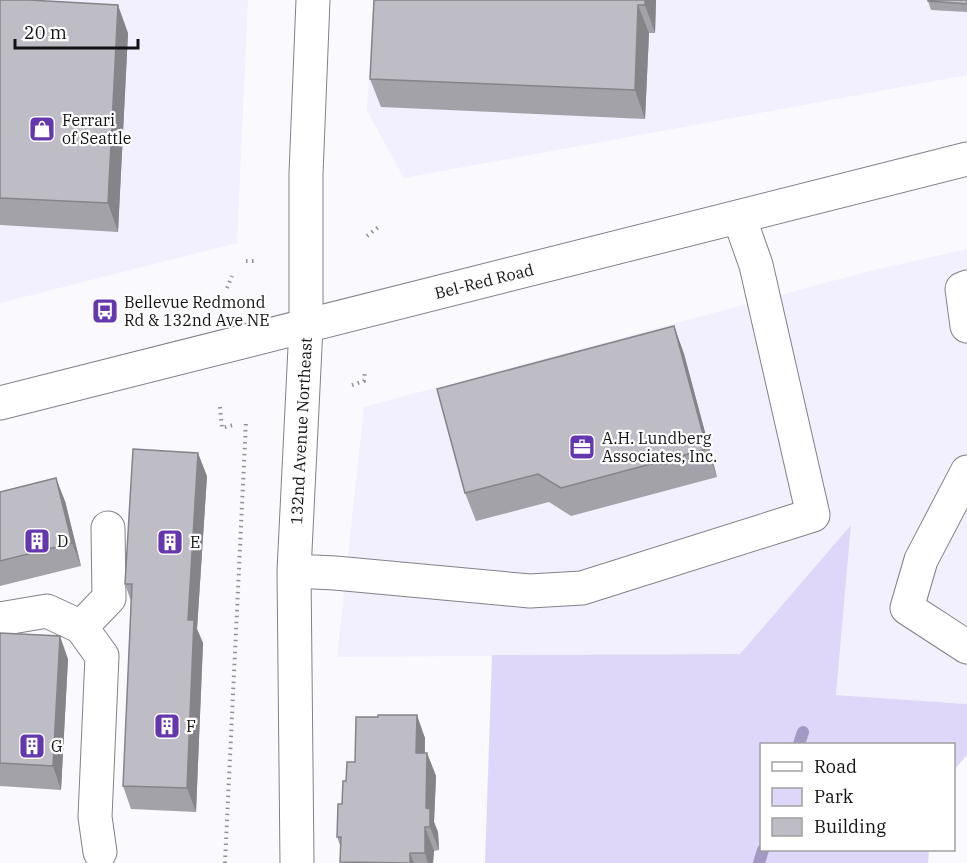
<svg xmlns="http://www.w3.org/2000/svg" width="967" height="863" font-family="'IBM Plex Serif',serif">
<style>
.built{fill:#f2effe}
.green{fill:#dfd7f9}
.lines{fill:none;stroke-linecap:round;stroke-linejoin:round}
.stream{stroke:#a499c4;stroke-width:12}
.minor-casing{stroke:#828087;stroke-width:35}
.major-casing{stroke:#828087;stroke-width:35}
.path{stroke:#919194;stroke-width:4;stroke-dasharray:1.5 4.5;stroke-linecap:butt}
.minor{stroke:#fff;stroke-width:33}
.major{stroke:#fff;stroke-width:33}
.wall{fill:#a3a2a9}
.shaded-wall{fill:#858489}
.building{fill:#bebcc4;stroke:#858489;stroke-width:1.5}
.labels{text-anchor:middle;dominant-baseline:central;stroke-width:4.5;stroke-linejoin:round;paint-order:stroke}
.poi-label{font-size:16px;fill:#121214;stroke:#fff;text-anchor:start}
.street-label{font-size:16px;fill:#121214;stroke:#fff}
</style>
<rect width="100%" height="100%" fill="#faf9fe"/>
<path class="built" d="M0,0h248l-11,243 -237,60z
M373,0h594v75l-563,103 -37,-67z
M967,249v455l-131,-9 15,-169 -111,128 -403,3 27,-250 498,-134z"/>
<path class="green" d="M851,525l-15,170 131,9v51l-13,15v-26h-192v106h167l-1,13h-443l7,-208 248,-1z"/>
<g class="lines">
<path class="stream" d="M799,744l4,-12
M759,863l4,-13"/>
<defs>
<path id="minor" d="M967,287l-5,2 5,37
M967,472l-46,88 -14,48 60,39
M294,571l41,2 195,18 52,-3 231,-73 -57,-250 -17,-48
M0,619l47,-8 34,16
M100,852l-5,-35 7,-161 -21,-29 28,-29 -1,-70
M297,863l-3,-292 12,-244v-153l7,-174"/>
<path id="major" d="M0,403l967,-244"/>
</defs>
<use href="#minor" class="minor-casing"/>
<use href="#major" class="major-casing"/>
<path class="path" d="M367,236l14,-11
M246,261h10
M227,288l5,-12
M352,385l12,-4 1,-11
M220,407l2,21 11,-3
M225,863l21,-442"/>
<use href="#minor" class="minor"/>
<use href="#major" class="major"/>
</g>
<path class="wall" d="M0,0l128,33 -10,199 -118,-7z
M374,0h282l-1,33h-6l-4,86 -264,-12 -11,-28z
M967,0v12l-36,-2 -3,-9z
M674,326l10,28 33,123 -146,39 -22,-14 -73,19 -11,-28z
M207,476l-10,153 6,14 -7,169 -65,-3 -8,-23 8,-185 -6,-17z
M0,492l65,9 16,65 -81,20z
M0,633l68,26 -7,131 -61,-4z
M425,738v15h2l9,23 -2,46 4,10 1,18 -5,1 -1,12h-92v-15l-4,-11 9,-56 9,-19z"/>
<path class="shaded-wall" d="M645,0h11l-1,33 -10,-28z
M118,5l10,28 -10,199 -10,-29z
M638,5l11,28 -4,86 -10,-29z
M674,326l10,28 33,123 -10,-28z
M198,453l9,23 -10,153 6,14 -7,169 -9,-24 1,-168z
M56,478l9,23 16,65 -9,-23z
M60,636l8,23 -7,131 -8,-24z
M417,715l8,23 -1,38 -8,-23z
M427,753l9,23 -2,46 4,10 1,18 -9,-23 -4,-19z
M425,827l9,24 -1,12h-5l-3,-10z
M410,853l4,10h-4z"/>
<path class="building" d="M0,0h29l89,5 -10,198 -108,-5z
M374,0h271v5h-7l-3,85 -265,-11z
M928,0h39v4l-39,-3z
M674,326l33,123 -146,39 -23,-14 -73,19 -28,-104z
M133,449l65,4 -10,167h6l-7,168 -64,-2 9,-202h-7z
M56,478l16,65 -72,18v-69z
M0,633l60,3 -7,130 -53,-3z
M378,715h39l-1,38h11l-1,55 4,1v18h-5v26h-15v10l-70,-1 1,-25h-4l1,-33h4l1,-23h3l1,-19h8l1,-45h22z"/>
<defs>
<symbol id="shop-square" viewBox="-11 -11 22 22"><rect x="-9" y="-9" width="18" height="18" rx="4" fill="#6537af" stroke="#fff"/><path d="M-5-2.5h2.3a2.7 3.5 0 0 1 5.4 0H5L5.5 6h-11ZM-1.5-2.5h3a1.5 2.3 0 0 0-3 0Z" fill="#fff"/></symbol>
<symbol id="bus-square" viewBox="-11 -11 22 22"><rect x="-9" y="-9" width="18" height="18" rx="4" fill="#6537af" stroke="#fff"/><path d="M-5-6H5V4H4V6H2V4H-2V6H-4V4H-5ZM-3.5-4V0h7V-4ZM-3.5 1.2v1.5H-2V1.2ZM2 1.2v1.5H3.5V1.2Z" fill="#fff"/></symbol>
<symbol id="office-square" viewBox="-11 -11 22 22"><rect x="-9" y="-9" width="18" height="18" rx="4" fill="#6537af" stroke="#fff"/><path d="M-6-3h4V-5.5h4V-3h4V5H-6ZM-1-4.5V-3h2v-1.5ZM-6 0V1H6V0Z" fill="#fff"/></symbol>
<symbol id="building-square" viewBox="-11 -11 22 22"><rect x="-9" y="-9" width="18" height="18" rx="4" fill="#6537af" stroke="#fff"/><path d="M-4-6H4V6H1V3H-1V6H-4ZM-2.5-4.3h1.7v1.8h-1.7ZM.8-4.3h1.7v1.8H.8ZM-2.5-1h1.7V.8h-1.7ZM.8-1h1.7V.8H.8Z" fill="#fff"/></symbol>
</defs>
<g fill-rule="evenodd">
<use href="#shop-square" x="27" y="114" width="30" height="30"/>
<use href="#bus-square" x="90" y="296" width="30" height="30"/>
<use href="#office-square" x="567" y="432" width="30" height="30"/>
<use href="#building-square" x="22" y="526" width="30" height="30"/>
<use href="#building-square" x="155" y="527" width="30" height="30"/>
<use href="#building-square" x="152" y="711" width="30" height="30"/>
<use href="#building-square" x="17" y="731" width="30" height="30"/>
</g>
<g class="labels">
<g class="poi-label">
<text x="62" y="120">Ferrari<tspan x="62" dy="18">of Seattle</tspan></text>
<text x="124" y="302">Bellevue Redmond<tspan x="124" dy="18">Rd &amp; 132nd Ave NE</tspan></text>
<text x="602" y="438">A.H. Lundberg<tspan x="602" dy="18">Associates, Inc.</tspan></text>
<text x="57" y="541">D</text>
<text x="190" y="542">E</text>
<text x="186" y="726">F</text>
<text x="51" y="746">G</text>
</g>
<g class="street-label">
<text transform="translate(484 281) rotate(-14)">Bel-Red Road</text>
<text transform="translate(301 431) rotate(-87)">132nd Avenue Northeast</text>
</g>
</g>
<rect x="760" y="743" width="195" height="108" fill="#ffffff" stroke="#a0a0a1" stroke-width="1.5"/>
<rect x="772" y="762" width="30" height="9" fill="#ffffff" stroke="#a0a0a1" stroke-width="1.5"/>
<text x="814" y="773" font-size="18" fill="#121214">Road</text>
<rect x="772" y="788" width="30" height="18" fill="#dfd7f9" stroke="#a0a0a1" stroke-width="1.5"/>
<text x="814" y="803" font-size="18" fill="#121214">Park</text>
<rect x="772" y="818" width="30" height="18" fill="#bebcc4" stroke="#a0a0a1" stroke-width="1.5"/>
<text x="814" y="833" font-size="18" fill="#121214">Building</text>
<path d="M15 39v9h123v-9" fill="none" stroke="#121214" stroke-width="3"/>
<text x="24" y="39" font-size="18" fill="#121214" stroke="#ffffff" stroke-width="4.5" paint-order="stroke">20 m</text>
</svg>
